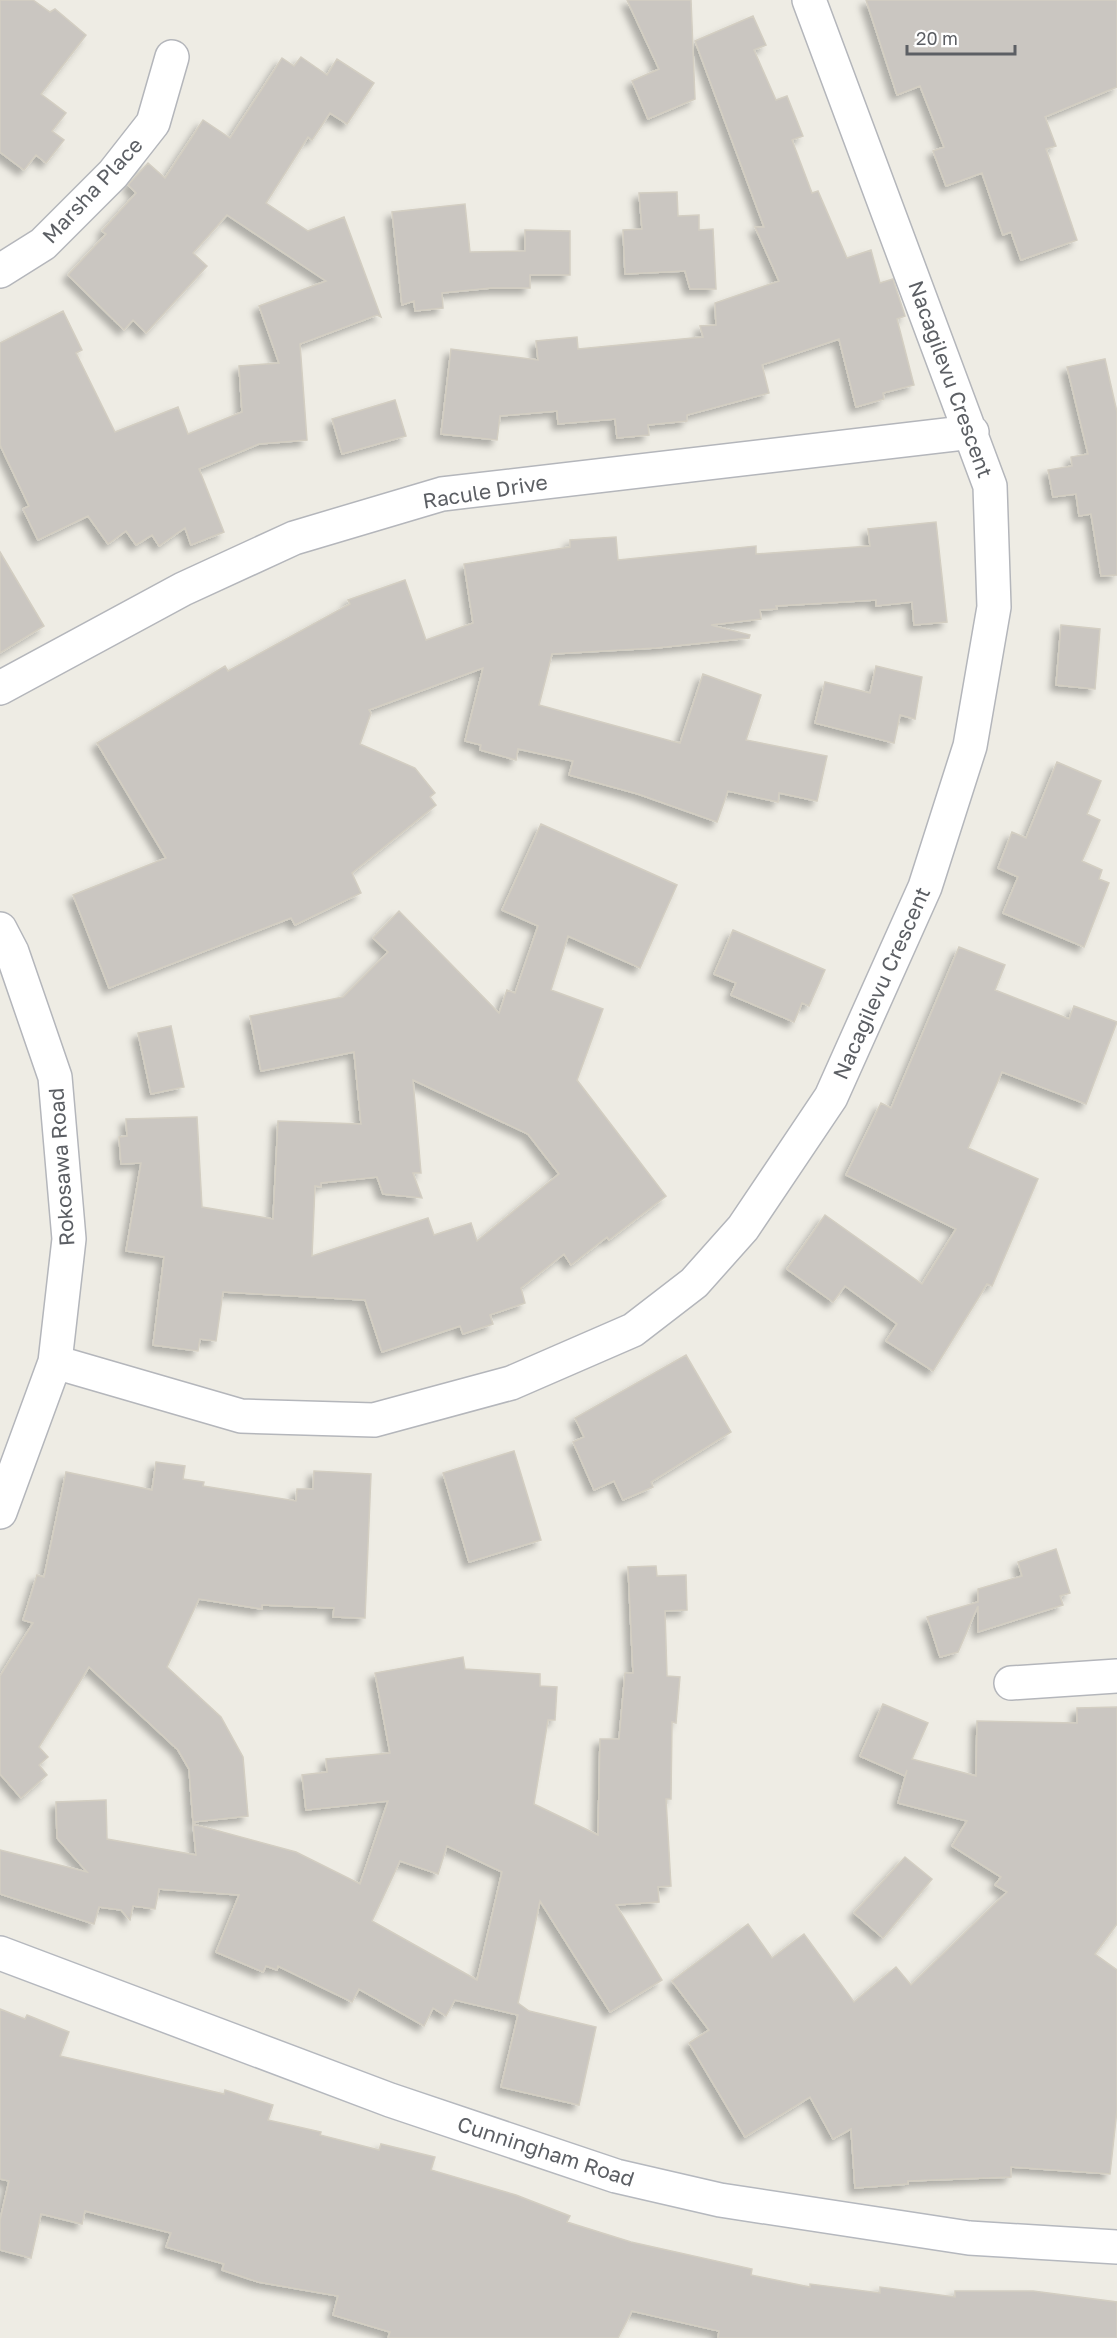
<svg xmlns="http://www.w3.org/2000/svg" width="1117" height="2338" font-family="'Golos Text',sans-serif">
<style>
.building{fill:#cac6c1;stroke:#d3cec2;stroke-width:1.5;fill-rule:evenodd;filter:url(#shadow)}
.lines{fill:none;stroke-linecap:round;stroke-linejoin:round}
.minor-casing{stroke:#b4b6bb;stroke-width:36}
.secondary-casing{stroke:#b5b8be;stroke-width:36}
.minor{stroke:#fff;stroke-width:33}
.secondary{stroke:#fff;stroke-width:33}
.labels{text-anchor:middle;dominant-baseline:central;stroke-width:4.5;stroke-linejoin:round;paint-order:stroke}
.street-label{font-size:21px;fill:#5c5f64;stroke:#fff}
</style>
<defs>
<filter id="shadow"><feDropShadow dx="-5.5" dy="5.5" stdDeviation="3" flood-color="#0004"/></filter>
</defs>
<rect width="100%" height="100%" fill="#eeece4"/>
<path class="building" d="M0,0h33l17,12 5,-3 31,26 -45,59 25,19 -14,18 12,9 -18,23 -10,-8 -12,15 -24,-18z
M627,0h64l4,99 -47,20 -16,-38 27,-12z
M866,0h251v87l-72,30 11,29 -10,3 31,91 -56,20 -10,-28 -8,3 -21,-62 -36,13 -13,-35 11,-4 -24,-61 -23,9z
M753,16l13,29 -12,5 22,50 11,-4 16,40 -11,4 20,53 6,-2 29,67 24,-8 9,33 13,-4 12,37 -8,3 17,66 -31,8 1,6 -28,8 -17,-68 -77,26 7,28 -82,22v6l-39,4 1,10 -32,3 -2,-19 -57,5 -1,-13 -57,5 -3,24 -56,-6 10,-85 87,11 -2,-19 41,-4 1,12 125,-12 -3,-11 16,-1 -1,-22 64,-22 -24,-54h9l-69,-186z
M301,57l26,18 10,-16 37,24 -27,41 -17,-11 -18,27 -4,-3 -42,66 42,28 36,-14 37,100 -4,-2 -77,29 7,96 -48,4 -60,25 25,63 -33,13 -6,-17 -26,18 -7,-11 -16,10 -10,-14 -18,13 -20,-28 -50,24 -15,-31 6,-3 -29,-61v-102l63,-32 19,39 -6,3 39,79 63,-25 10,27 54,-22 -3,-46 40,-3 -20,-57 67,-25 -99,-66 -34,38 14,13 -61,67 -13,-13 -9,10 -56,-55 38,-41 -4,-3 34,-38 -8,-8 20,-22 17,15 38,-58 27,18 52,-80 12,8z
M677,192l1,24 21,-1v15l14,-1 3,60h-26l-5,-18 -60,3 -2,-44 19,-1 -3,-36z
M465,204l5,48 55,-1v-21l45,1v44h-40v13h-39l-49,5 1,15 -28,3 -1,-10 -12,4 -10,-93z
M1105,359l12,53v163l-16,1 -10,-62 -12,2 -3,-22 -23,3 -5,-27 24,-4 -1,-9 17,-3 -21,-87z
M395,400l11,36 -64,18 -10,-35z
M936,522l11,100 -33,3 -2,-23 -36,4v-6l-100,6 1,3 -17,1 1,9 -50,6 39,10 -1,3 -93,10 -104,6 -13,51 132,36 9,2 23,-69 58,21 -15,45 81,16 -10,45 -38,-8 -1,9 -50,-11 -11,31 -79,-28 -69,-19 4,-14 -55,-12 -2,11 -36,-10 1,-5 -16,-4 18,-73 -114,42 2,3 -11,31 55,24 20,25 -5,4 6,8 -84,68 9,20 -66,32 -4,-7 -182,70 -36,-93 93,-37 -69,-115 128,-77 3,5 122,-67 -2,-4 57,-20 21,60 47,-17 -9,-59 106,-17v-7l46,-3 2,23 138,-14v8l114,-8 -2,-17z
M0,552l44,74 -44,27z
M1061,625l39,4 -5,60 -39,-4z
M876,666l46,11 -7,42 -15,-4 -6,28 -79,-20 10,-41 45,11z
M1057,762l44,19 -14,33 13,6 -18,41 20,9 -3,9 10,4 -25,64 -81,-34 15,-36 -20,-9 14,-36 14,6z
M541,824l136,61 -37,83 -72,-32 -17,54 52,19 -26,71 89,116 -57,44 -2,-3 -36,28 -7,-11 -43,34 4,15 -35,12 3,9 -30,10 -3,-8 -78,26 -17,-52 -142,-8 -7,49 -16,-2 -2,12 -45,-6 11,-88 -38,-6 15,-88 -20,1 -2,-27 8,-1 -1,-17 71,-2 5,90 71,12 5,-98 83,3 -7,-72 -93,19 -11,-55 93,-19 45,-45 -15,-14 26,-27 100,102 8,-23 8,3 23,-67 -36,-16zM413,1080l115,54 31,40 -82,67 -6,-18 -37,12 -6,-17 -116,38 3,-70 6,1v-4l56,-6 6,17 39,4 -9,-25h8z
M733,930l92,40 -16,36 -7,-3 -8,19 -63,-27 5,-12 -22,-9z
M959,947l46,18 -10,25 74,29 5,-13 43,16 -31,82 -84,-32 -34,76 70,31 -46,107 -5,-2 -54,87 -47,-30 11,-17 -52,-38 -12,16 -46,-33 38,-54 97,69 34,-55 -110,-54 35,-72 10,5z
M171,1026l13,61 -33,7 -13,-61z
M686,1355l45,77 -80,50 2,5 -30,13 -9,-19 -20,9 -21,-48 11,-5 -9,-19z
M514,1451l27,89 -72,22 -26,-89z
M156,1462l29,4 -2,13 21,3 -1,4 93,15 1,-12h16l1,-18 57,3 -6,144 -32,-1 1,-9 -72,-3v4l-63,-10 -32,68 54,50 22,40 5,59 -55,6 -4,-53 -11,-19 -89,-83 -50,80 9,10 -9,8 8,10 -26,23 -21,-24v-98l33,-53 -10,-3 14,-45 7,2 22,-105 86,18z
M1056,1549l14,44 -10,3 3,9 -85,27v-26l-20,46 -18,5 -13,-40 51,-15v-13l44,-13 -4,-14z
M656,1566l1,10 29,-1 1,35 -22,1 2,65 13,1 -4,46 -4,-1 -1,77h-5l5,87 -13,1 1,15 -43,3 46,75 -52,32 -70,-111 -22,102 11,8 67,16 -17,78 -78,-18 17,-72 -63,-15 -9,16 -13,-8 -9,18 -65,-37 -7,13 -74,-36 -1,4 -11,-4 -3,6 -47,-20 23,-57 -80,-6 -4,20 -22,-3 -3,14 -9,-10 -22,-3 -5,17 -94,-30v-44l87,22 -30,-34 -1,-36 50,-2 1,39 89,16 -3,-31 103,28 64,32 28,-83 -82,9 -4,-35 25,-3 -1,-13 64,-6 -15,-80 88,-16 2,12 75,5v12l17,1 -2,33h-7l-14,84 64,31 2,-96h19l6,-66h8l-5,-106zM447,1846l55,26 -25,108 -105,-59 28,-60 38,13z
M883,1704l45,19 -16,36 64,17 1,-55 100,2v-15l40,-1v217l-22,30 22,16v140l-7,64 -99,-7v10l-103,4v3l-53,4 -4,-59 -18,10 -23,-42 -65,40 -56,-94 20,-13 -37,-49 76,-57 24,34 32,-24 50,68 42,-35 15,18 96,-93 -12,-7 6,-8 -49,-31 15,-25 -69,-18 9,-33 -2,6 -45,-20z
M905,1857l27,22 -49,59 -29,-25z
M0,2009l25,10 2,-4 42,17 -9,24 164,38 1,-4 48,15 -5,15 53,12 -1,3 59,15 2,-6 54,13 -4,13 85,25 54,21 -3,6 64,20 121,27 -1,6 59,12v-3l70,9v-6l75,10v-6h78l84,11v36h-399l1,-7 -87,-20 -14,27h-230l2,-6 -57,-17 5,-19 -80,-14 -36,-12 2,-6 -58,-17 5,-14 -86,-22 -3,13 -41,-10 -10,44 -31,-8v-30l9,-39 -9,-2z"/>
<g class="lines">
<defs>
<path id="minor" d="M0,271l43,-27 70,-70 40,-51 19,-66
M0,688l183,-99 111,-51 148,-44 530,-62
M0,929l12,23 43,125 14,162 -14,123 -55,150
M55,1362l186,54 133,4 137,-37 122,-53 61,-47 49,-55 88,-131 94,-210 45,-141 24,-139 -4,-121 -181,-486
M1011,1683l106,-7"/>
<path id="secondary" d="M0,1953l390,147 226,76 104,24 249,38 148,9"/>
</defs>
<use href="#minor" class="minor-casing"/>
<use href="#secondary" class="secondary-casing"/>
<use href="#minor" class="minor"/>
<use href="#secondary" class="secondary"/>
</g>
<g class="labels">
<g class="street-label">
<text transform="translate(92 190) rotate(-47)">Marsha Place</text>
<text transform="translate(951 379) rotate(70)">Nacagilevu Crescent</text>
<text transform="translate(485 491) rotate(-9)">Racule Drive</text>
<text transform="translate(881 983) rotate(-66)">Nacagilevu Crescent</text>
<text transform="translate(61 1167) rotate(-94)">Rokosawa Road</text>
<text transform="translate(546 2151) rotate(18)">Cunningham Road</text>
</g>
</g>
<path d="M907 45v9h108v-9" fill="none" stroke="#5c5f64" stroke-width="3"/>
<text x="916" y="45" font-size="18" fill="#5c5f64" stroke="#ffffff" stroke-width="4.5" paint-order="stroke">20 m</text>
</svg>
